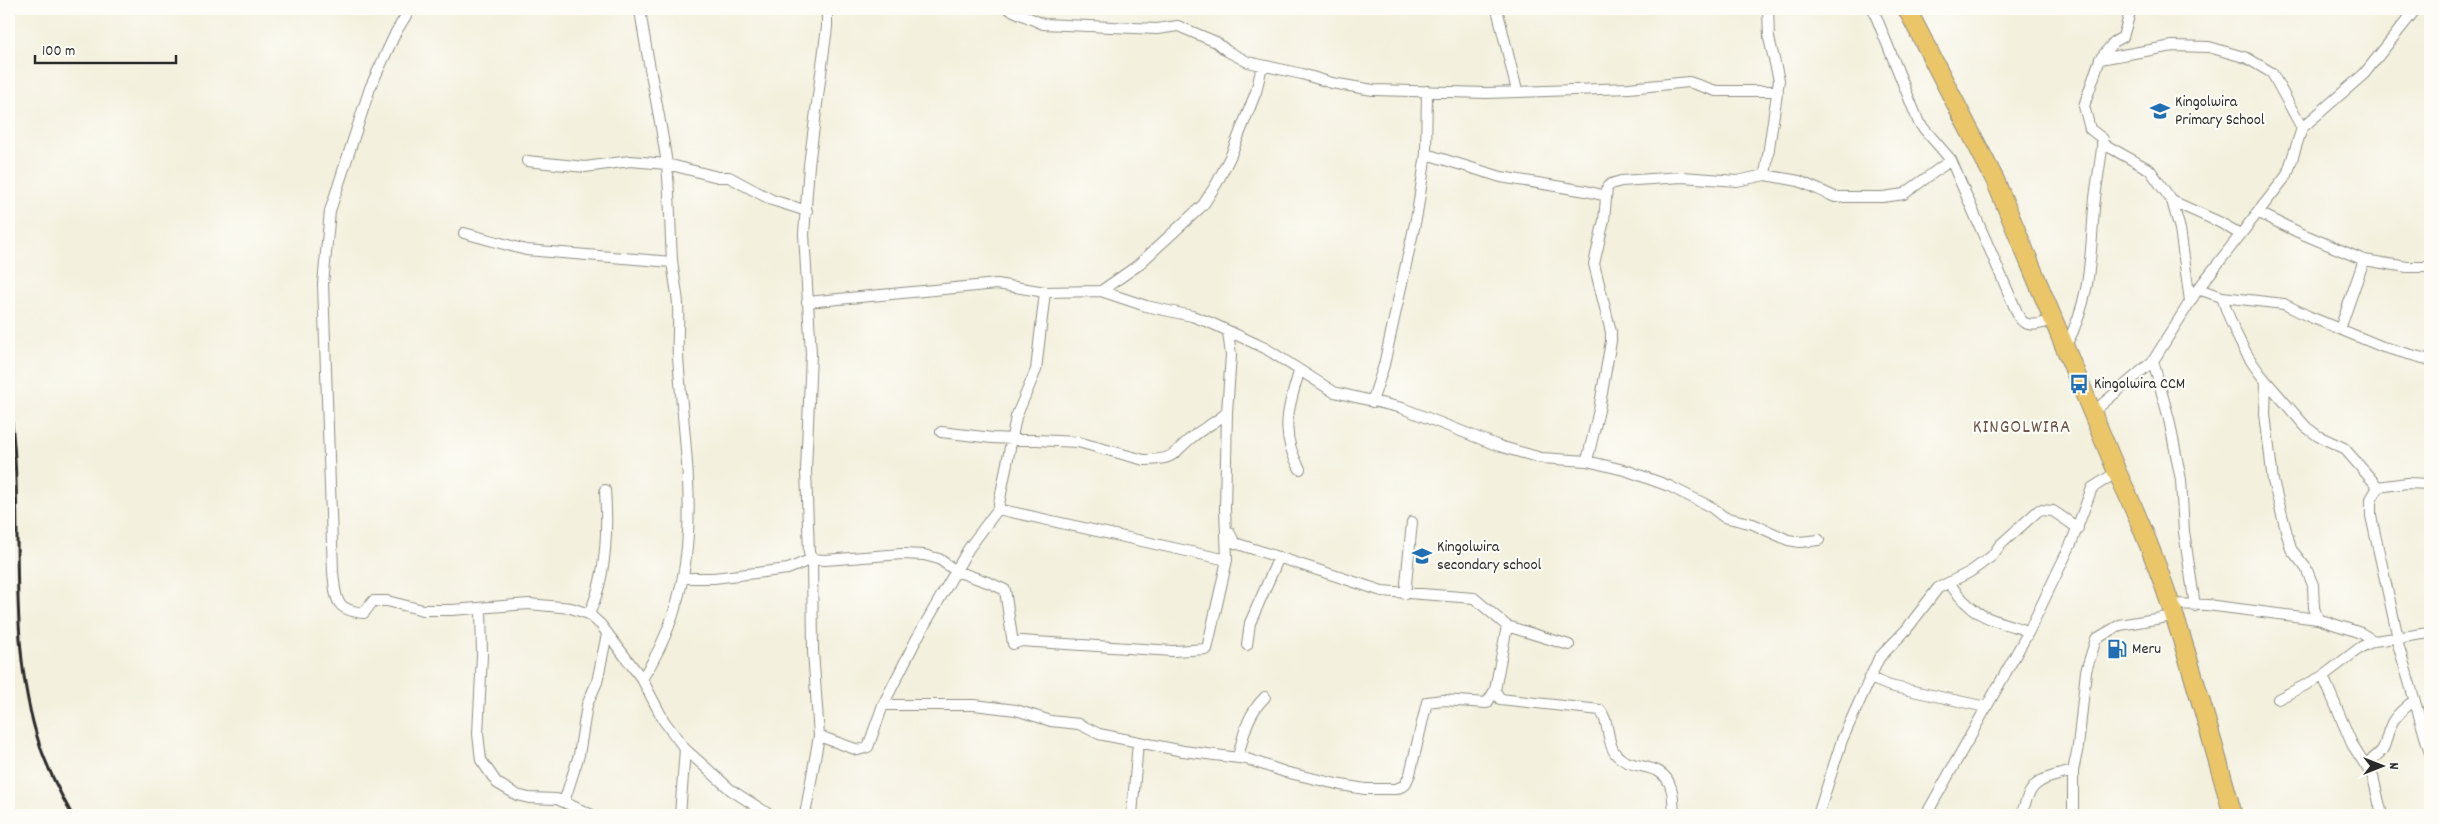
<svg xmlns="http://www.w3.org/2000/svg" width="2439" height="824" font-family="Dekko,sans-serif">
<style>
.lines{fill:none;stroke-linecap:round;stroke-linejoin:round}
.street-casing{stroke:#8f8e84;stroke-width:12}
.highway-casing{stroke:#8f8e84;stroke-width:20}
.street{stroke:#fff;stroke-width:10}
.highway{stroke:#ebc669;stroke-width:18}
.rail{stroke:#2b2b2b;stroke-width:3}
.labels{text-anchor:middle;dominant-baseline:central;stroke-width:4.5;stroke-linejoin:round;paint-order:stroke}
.poi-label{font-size:16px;fill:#2b2b2b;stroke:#fdfcf7;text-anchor:start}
.quarter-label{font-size:19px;letter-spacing:1px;fill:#6c584b;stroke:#fdfcf7}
</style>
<rect width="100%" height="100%" fill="#fdfcf7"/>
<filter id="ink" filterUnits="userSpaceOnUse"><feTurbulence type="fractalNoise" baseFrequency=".02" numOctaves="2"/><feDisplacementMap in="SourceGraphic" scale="10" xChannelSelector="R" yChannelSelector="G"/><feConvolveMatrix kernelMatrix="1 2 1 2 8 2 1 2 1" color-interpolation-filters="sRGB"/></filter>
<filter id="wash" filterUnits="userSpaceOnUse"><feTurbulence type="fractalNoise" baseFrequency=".0096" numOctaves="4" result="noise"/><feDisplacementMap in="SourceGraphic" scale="20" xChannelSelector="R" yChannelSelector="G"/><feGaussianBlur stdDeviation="1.12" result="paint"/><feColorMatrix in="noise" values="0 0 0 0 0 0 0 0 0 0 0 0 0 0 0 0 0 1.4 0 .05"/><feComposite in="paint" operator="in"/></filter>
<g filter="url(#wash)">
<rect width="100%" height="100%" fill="#f3f0dd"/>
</g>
<g filter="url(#ink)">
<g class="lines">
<defs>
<path id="street" d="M410,9l-14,23 -26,56 -40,123 -7,73 10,288c3,27 1,38 31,41l9,-12h14l36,9h29l77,-6 42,4 18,6 12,11 41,54 22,42 21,28 46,41 39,25
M640,9c7,52 20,104 27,156 3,31 3,63 5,94 1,15 5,30 6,45 1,17 -1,35 0,53 8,115 32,218 -36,322
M1009,9l34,15 114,5 21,-3 38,16 11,9 21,11 54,12 30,9 41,7 114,3 142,-5 60,-6 27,9h62
M1497,9l20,82
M1873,9l46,114 32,37 68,157c7,13 23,6 35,3
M2100,59l73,-13 36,1 38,11 25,15 30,55
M2102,143l48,27 22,31 8,28 10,72
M1426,154l75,23 85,14 20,5
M527,161l58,6 45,-6 37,3 51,13h11l43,23 35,11
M1765,175l14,-95 -10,-42 -1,-29
M2172,201l47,21 21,12
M2257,212l41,20 66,28 43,7h23
M464,233l62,17 146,12
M2198,289l24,8 62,7 24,12 75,31 47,13
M1101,291l36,-25 66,-61 14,-22 14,-28 25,-63 6,-26
M2222,297c9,28 24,61 44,84l-1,33 8,67 18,68 15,19 7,17 1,23 4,11 43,14 13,8
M807,302l190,-18 48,8 56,-1 45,15 46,10 19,7 54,25 69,44 68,16 97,38 42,12 46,3 41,10 41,15 42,21 13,10 29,7 35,16 12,2 19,-2
M2340,329l24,-69
M2066,346c25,-48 24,-86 28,-138 2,-24 7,-46 9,-69l-13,-10 -6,-23 16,-47 14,-17 9,-5 8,-28
M2153,361l16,58 12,61 3,52 11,74
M1299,372c-11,38 -20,60 1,97
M2266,381l40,46 12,9 26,12 34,39
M1372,402l12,-37 33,-151 9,-60 1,-63
M2093,412l60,-51 45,-72 89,-114 15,-47 62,-54 52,-65
M941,432l51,6 86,4 66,18c34,0 28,-8 51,-25 11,-9 21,-12 32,-23
M1587,461l12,-51 12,-69v-9l-17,-68 10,-44 3,-32 4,-4 10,-3 61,-4 55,4 28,-6 34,6 36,16h48l21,-3 47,-34
M998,509l229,51
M1229,532l6,11 147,48 92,7 33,28 62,19
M684,578h30l74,-9 24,-10 13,1 77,-6 22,1 15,4 17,12 34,12 15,7 8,54 8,-3 152,10 34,-2 20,-89 -2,-51 2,-97 4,-57 -3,-23
M1949,583c26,36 41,36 80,48
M1405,594l7,-72
M2170,604l37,1 111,14
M481,608l1,47 -4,79 3,26 16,23 20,12 12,3 28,1 35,16
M589,614c18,-38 19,-83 16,-124
M2396,637l34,116
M2398,638l-27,-122v-17l7,-12 29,-4 23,1
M1247,645l3,-22 29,-66
M2323,676l29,68 21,33 9,38
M1870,678l20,8 96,21
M1495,690l5,9 100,11c10,12 6,31 15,43 15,20 48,6 56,35 3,8 2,19 3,27
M2278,699l45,-23 38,-29 13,-6 56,-8
M883,705h91l42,5 35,11 28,3 20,10 84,17 64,8 38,13 56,13 24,4h31l9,-4 5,-11 17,-72 16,-2 44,3 8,-13 12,-64
M819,736l39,14 10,-3 15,-42 34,-67 52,-90 29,-39 18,-92 20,-47 9,-78
M1238,757c6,-24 9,-42 27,-60
M2365,764c27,-17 16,-19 27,-41 5,-10 15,-16 22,-23
M564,802l15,-47 8,-50 10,-23 10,-48
M680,815l5,-66
M805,815l14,-79 -6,-85 -1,-92 -3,-6 -3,-83 5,-116 -7,-120 5,-69 18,-138v-18
M1132,815l6,-73
M1818,815l24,-75 37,-82 27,-28 32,-42 32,-16 22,-16 8,-11 39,-35 14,1 25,17
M1926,815l103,-184 42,-87 21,-56 25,-16
M2022,815c8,-36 18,-35 51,-44
M2073,815v-44l5,-24 8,-76 10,-32 24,-14 53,-9"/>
<path id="highway" d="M1907,9l88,171 122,292c53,109 83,227 116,343"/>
</defs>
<use href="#street" class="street-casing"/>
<use href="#highway" class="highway-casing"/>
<use href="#street" class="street"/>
<use href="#highway" class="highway"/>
<path class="rail" d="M9,401c18,114 -6,234 31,345 8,24 20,47 32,69"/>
</g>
</g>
<defs>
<symbol id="school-bare" viewBox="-9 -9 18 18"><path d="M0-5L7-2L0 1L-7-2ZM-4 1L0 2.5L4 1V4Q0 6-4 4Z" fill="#1f6fb2" stroke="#fdfcf7" stroke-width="2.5" paint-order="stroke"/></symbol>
<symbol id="bus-bare" viewBox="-9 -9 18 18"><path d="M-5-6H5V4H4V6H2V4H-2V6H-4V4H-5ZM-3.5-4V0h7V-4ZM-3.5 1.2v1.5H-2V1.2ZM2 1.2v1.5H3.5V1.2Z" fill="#1f6fb2" stroke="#fdfcf7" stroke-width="2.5" paint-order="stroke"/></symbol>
<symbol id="fuel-bare" viewBox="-9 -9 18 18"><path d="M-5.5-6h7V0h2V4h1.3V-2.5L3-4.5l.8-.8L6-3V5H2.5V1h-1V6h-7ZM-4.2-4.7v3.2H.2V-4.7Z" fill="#1f6fb2" stroke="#fdfcf7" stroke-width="2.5" paint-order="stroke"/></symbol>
</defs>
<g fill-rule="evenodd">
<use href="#school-bare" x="2146" y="97" width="28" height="28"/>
<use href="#bus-bare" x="2065" y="370" width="28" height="28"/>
<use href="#school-bare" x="1408" y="542" width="28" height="28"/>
<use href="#fuel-bare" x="2103" y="635" width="28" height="28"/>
</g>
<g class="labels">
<g class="poi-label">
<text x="2175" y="102">Kingolwira<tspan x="2175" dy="18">Primary School</tspan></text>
<text x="2094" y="384">Kingolwira CCM</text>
<text x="1437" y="547">Kingolwira<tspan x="1437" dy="18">secondary school</tspan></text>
<text x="2132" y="649">Meru</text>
</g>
<g class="quarter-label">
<text x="2022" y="428">KINGOLWIRA</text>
</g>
</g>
<rect width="2439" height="824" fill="none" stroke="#fdfcf7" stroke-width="30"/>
<g transform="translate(2382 766) rotate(90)" stroke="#fdfcf7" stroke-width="4" paint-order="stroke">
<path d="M0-4L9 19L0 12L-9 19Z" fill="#2b2b2b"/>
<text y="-8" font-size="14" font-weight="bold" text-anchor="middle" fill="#2b2b2b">N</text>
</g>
<path d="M35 55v8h141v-8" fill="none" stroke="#2b2b2b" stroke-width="2.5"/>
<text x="42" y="55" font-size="15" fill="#2b2b2b" stroke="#fdfcf7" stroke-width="4" paint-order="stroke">100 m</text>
</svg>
